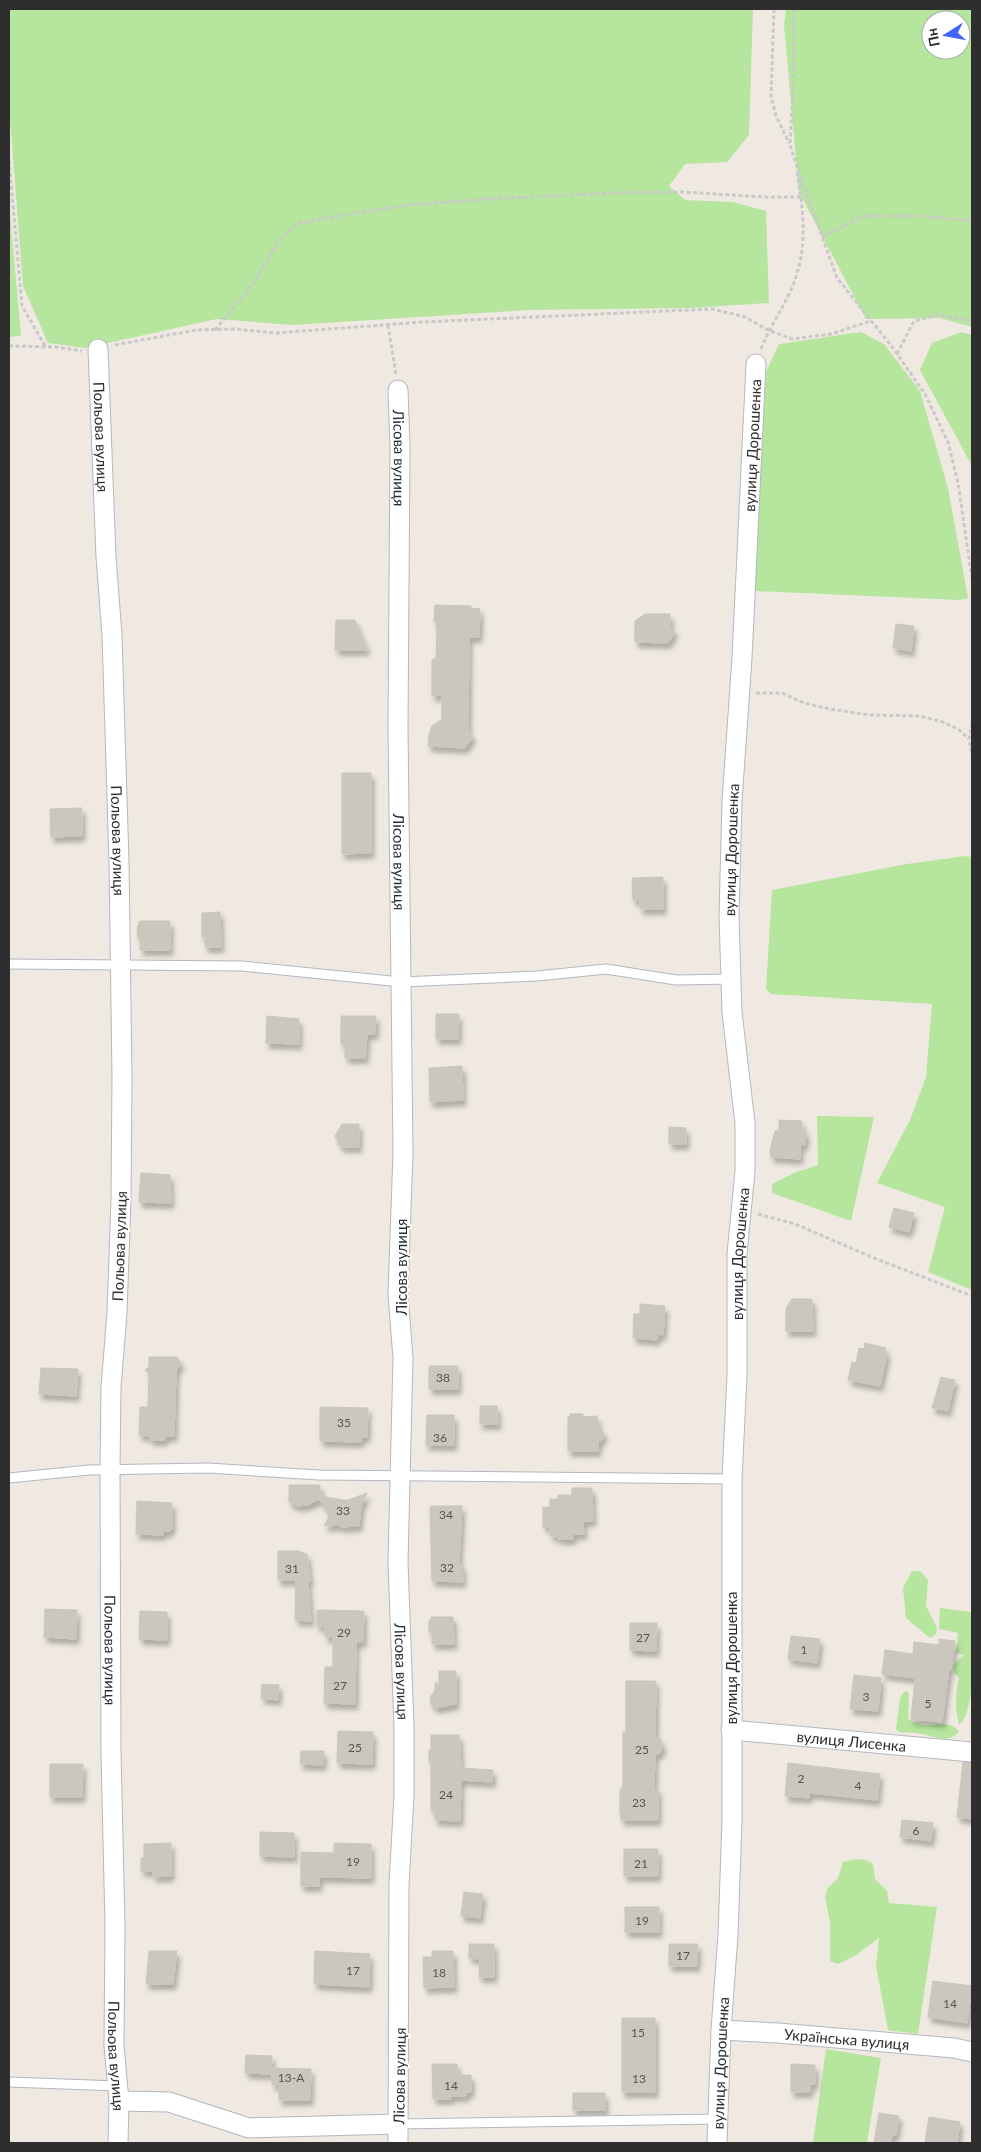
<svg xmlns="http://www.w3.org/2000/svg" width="981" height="2152" font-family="Lato,sans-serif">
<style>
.green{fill:#b6e59e;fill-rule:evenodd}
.building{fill:#cbc7bf;stroke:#cbc5ba;filter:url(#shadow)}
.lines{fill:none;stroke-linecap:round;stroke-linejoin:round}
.lane-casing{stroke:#b4b7c1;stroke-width:11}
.street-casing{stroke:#b4b7c1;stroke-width:21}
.path{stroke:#c9c9c9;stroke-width:3;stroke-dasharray:4 2.5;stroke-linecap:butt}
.lane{stroke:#fff;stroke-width:9}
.street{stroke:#fff;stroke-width:19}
.labels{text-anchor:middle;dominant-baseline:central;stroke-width:4;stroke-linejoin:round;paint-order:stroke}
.number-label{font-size:12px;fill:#555452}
.street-label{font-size:15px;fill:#2e2e2e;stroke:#fff}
</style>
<defs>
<filter id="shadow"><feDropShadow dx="3" dy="5.5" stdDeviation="2.5" flood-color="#0004"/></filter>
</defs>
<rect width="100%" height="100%" fill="#efe9e1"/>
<path class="green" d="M9,9h744l-4,126 -22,27 -42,2 -16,22 16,14 48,2 33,9 3,92 -79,5 -162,2 -236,15 -75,-6 -132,29 -37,-5 -25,-57 -14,-180z
M786,9h186v318l-32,-9 -74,1 -67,-127 -15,-167zM931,20h30v30h-30z
M9,201l12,135 -12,1z
M861,332l23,12 36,47 28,97 20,110 -8,2 -206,-9 12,-219 13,-28z
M961,332l11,3v131l-52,-96 12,-27z
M966,856l6,1v433l-44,-18 17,-65 -68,-24 33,-63 16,-43 6,-73 -161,-10 -5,-5 6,-99 135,-26z
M817,1116l57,1 -23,104 -79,-28v-9l22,-11 24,-8z
M912,1571h8l8,9 -2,26 11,22 -1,6 -6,4 -24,-20 -3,-30z
M940,1608l32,4c0,26 6,97 -13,113 -4,-16 -4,-31 0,-47l-5,-6v-8l10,-9 -8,-2 2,-20 -19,-4z
M907,1691l2,4 -1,24c5,2 10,5 16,6 11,0 27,-4 35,6 -10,15 -29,3 -43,2 -5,-1 -11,0 -17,-1l-3,-3 4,-31 4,-6z
M858,1859l8,1 7,4 2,15 12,12 2,12 48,4 -19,127 -30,-4 -12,-64 3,-28 -23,17 -18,9 -8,-3v-40l-5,-23 2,-9 11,-11 5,-16z
M826,2049l55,9 -14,85h-54z"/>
<path class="building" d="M435,605l36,1v2l9,1 -1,28h-10l-1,93 5,7 -8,11 -37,-2 1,-11 3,-9 10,-7v-24l-10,1v-37h4l1,-37h-3z
M645,614h25v12l5,6 -7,11 -33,-1v-21z
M336,620h19l12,30h-32z
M896,624l18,2 -3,25 -18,-3z
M342,773h29v80l-29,1z
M82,808v28l-31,1 -1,-28z
M663,877v32h-23v-9h-7l-1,-22z
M220,912l1,35h-16v-10h-3v-24z
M141,921h29v29h-30l1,-12h-3l-1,-8 2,-8z
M436,1014h23l-1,25h-22z
M267,1016l32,3v25l-33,-1z
M341,1016h35l-1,18h-8l-2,24h-20v-14h-4z
M462,1066l1,34 -33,2 -1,-34z
M779,1120l23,1v10h4l-1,14h-5v14l-29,-2 -1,-7 5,-19h4z
M342,1124h17v23h-18l-6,-11z
M669,1127l17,1v16h-17z
M141,1173l29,2 1,28 -32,-1z
M894,1208l20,5 -5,19 -20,-5z
M792,1299h20l1,32h-27v-23z
M640,1304l25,2 -2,29 -5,-1 -1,6 -24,-2 1,-24h6z
M865,1343l21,5 -1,6h2l-7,32 -32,-6 4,-18 4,1 3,-15 5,1z
M149,1357h28l4,6 -5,9 -2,64h-9v4h-15v-4l-11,-1 1,-28h8l1,-33 -4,-4 4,-3z
M429,1366h29v23h-29z
M41,1368l37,1 -2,27 -37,-2z
M941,1377l14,3 -7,31 -16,-3z
M480,1406h17l1,18h-18z
M320,1407l48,1 -1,29h-6v5l-41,-1z
M570,1414h13v3l14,-1 1,12 4,2 2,5 -2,5 -4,2v9h-30v-34h2z
M427,1415h27v30h-28z
M289,1485h31v11l23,4h5l19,-7 -6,14 -2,19 -18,1v-2l-17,1 6,-12 -11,-15 -12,6 -10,1 -8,-4z
M572,1488h20l1,33h-10l1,13h-11v5h-15v-3h-8v-9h-7v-20h7v-8h8v-4h14z
M137,1501l35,2v26h-2v2h-7v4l-27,-1z
M433,1506h29l-3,58 3,1 1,17 -31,-1 -2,-74z
M278,1551h20l9,3 3,27h-2l3,40 -16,-1 1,-40h-18z
M45,1609l32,1 -1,29 -32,-2z
M317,1610l47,1 -1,31h-7l-1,62 -31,-1 1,-36h8v-30h-8v-10l-8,-1z
M140,1611l27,1v28l-28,-1z
M431,1617h22l1,27h-22v-12h-3v-12h3z
M630,1623h27l-1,28 -26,-1z
M791,1636l29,3 -3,24 -29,-4z
M939,1639l16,2 -4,29 -2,-1 -7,53 -31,-3 4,-41 -33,-4 3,-24 28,4 1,-12 25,3z
M439,1671h17v33l-20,4 -5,-4 -1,-7 5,-6v-8h4z
M854,1675l27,3 -3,33 -28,-2z
M626,1681h30l-1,56 5,2 3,7 -3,7 -5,2 -1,35 4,-1v31h-37v-5l-1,-1v-23l3,-6v-53h3z
M262,1684l17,1 -1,15 -17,-2z
M338,1731l35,1 -1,32 -35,-1z
M431,1735h28l2,33 32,2 -1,12 -31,-2 -1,41 -25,-1v-9l-4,-1v-48h-2v-12h2z
M301,1751h23l-1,14 -23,-1z
M963,1762l9,1v56l-15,-2z
M788,1763l92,11 -3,26 -68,-7v5l-24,-2z
M50,1764h33l-1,33h-32z
M902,1820l31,3 -2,18 -31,-4z
M260,1832l34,1v24l-34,-1z
M171,1843v33l-18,1v-6h-12v-13h3v-14z
M334,1843l37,1v34l-52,-1v9h-18v-34l33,1z
M624,1849h34v27h-34z
M464,1892l19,2 -3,24 -19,-2z
M625,1907h34v25h-34z
M469,1944h25v33h-15l1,-18 -11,-1z
M669,1944h29l-1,22h-28z
M149,1951h28l-4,33h-27z
M315,1951l55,3 -1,33 -55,-3z
M432,1951h21l1,36 -30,1 -1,-31h9z
M933,1981l39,5 -5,37 -39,-6z
M622,2018h33v74h-33z
M246,2055l26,1 -1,18 -26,-1z
M432,2064h25v11h14v17h-5v4h-15v3h-18z
M791,2064l24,1v19h-5v8h-19z
M272,2068l39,1 -1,31h-31v-15h-7z
M573,2093h32v17h-32z
M879,2113l20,3 -3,19h-4l-1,8h-17z
M929,2117l31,5 -3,21h-32z"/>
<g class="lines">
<defs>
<path id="lane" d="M9,964l233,2 159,16 136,-6 69,-7 70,11 55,-1
M9,1478l80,-8 119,-2 111,7 413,4
M9,2082l109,4
M398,2124l319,-5"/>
<g id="street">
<path id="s1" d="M98,349l8,208 6,78 7,227 3,216 -1,121 -4,114 -6,74 -1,82 1,284 4,172 -1,121 5,55 -1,42"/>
<path id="s2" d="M398,390l2,56 -2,281 5,426 -5,141 5,64 -5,204 6,166v67l-5,89 -1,259"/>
<path id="s3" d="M731,1730l241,22"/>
<path id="s4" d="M721,2030l57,3 176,15 18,4"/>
<path d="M119,2101l50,1 80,26 149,-4"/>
<path id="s5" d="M717,2143l4,-113 7,-95 4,-115v-341l5,-103v-122l8,-83v-48l-13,-111 -3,-96 3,-115 10,-143 14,-294"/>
</g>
</defs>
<use href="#lane" class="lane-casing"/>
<use href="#street" class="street-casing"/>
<path class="path" d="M774,9l-3,87 5,20 13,27
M794,9l-1,82 -3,53 6,20 41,114 56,70 32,46 23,48 10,41 14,95
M9,160l13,146 23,40
M822,237l41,-21h61l48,5
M388,325l8,49
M215,330l38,-46 26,-43 17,-17 29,-6 84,-13 78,-6 124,-6 73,-1 80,5h37
M115,345l81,-15 40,-1 39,4 148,-11 289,-13 33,8 23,13 24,9 39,-5 40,-13
M9,346l47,1 26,4
M761,349c8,-20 19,-36 28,-55 20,-42 15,-78 8,-122
M897,354l17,-33 24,-6 34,6
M756,693h26l22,10 26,6 40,6 50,1 23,6 15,7 11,10
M972,723l-3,16 3,17
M758,1214l37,10 79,34 98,38"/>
<use href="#lane" class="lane"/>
<use href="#street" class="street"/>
</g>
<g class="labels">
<g class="number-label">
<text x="443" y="1377">38</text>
<text x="344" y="1422">35</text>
<text x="440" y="1437">36</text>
<text x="343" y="1510">33</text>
<text x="446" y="1514">34</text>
<text x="447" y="1567">32</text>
<text x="292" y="1568">31</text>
<text x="344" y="1632">29</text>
<text x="643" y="1637">27</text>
<text x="804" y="1649">1</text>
<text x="340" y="1685">27</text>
<text x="866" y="1696">3</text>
<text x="928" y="1703">5</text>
<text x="355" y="1747">25</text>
<text x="642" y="1749">25</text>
<text x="801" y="1778">2</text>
<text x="858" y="1785">4</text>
<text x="446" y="1794">24</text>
<text x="639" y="1802">23</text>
<text x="916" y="1830">6</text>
<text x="353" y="1861">19</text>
<text x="641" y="1863">21</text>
<text x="642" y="1920">19</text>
<text x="683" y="1955">17</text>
<text x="353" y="1970">17</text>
<text x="439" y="1972">18</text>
<text x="950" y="2003">14</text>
<text x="638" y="2032">15</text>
<text x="291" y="2077">13-А</text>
<text x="639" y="2078">13</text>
<text x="451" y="2085">14</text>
</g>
<g class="street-label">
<text stroke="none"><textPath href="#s1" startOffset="88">Польова вулиця</textPath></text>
<text stroke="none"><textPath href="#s5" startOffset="1700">вулиця Дорошенка</textPath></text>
<text stroke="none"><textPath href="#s2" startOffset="68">Лісова вулиця</textPath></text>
<text stroke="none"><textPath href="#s1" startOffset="492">Польова вулиця</textPath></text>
<text stroke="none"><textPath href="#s5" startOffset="1295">вулиця Дорошенка</textPath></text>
<text stroke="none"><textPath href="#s2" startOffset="472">Лісова вулиця</textPath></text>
<text transform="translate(119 1246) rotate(-88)">Польова вулиця</text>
<text stroke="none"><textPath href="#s5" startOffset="890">вулиця Дорошенка</textPath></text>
<text transform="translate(401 1267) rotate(-90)">Лісова вулиця</text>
<text stroke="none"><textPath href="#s1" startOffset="1302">Польова вулиця</textPath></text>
<text transform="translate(731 1658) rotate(-90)">вулиця Дорошенка</text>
<text stroke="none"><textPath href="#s2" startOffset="1282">Лісова вулиця</textPath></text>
<text stroke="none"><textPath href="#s3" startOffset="121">вулиця Лисенка</textPath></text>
<text stroke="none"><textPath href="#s4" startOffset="126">Українська вулиця</textPath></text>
<text stroke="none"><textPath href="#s1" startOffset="1708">Польова вулиця</textPath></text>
<text stroke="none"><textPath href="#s5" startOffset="80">вулиця Дорошенка</textPath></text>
<text transform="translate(399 2076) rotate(-89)">Лісова вулиця</text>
</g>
</g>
<rect width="981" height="2152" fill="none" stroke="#2e2e2e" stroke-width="20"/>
<g transform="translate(946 35) rotate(259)"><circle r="24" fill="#ffffff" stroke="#ababab"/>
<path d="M0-4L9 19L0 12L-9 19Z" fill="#4264fb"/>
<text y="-8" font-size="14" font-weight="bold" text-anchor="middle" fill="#2e2e2e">Пн</text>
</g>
</svg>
